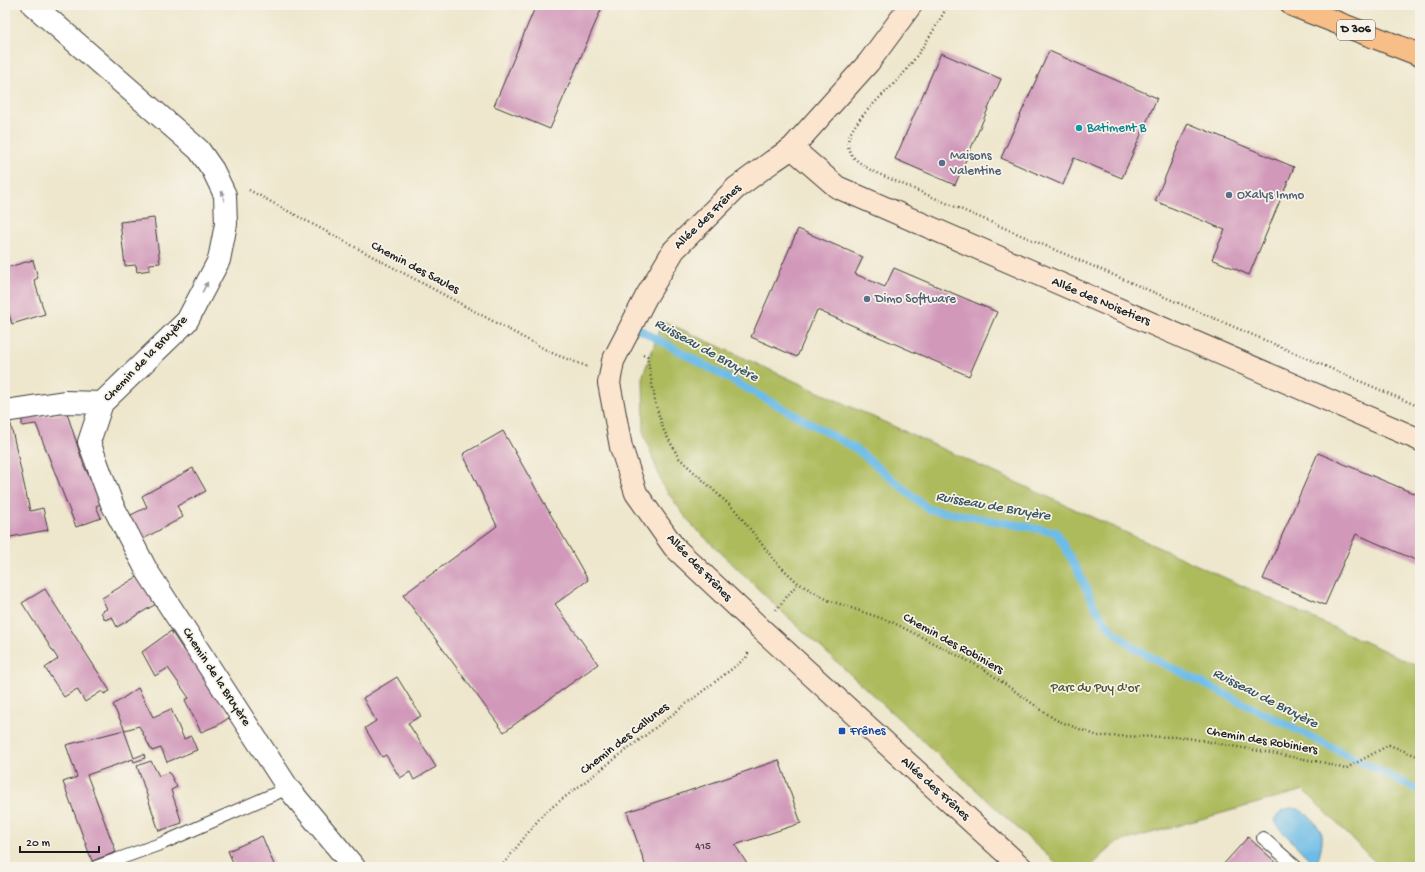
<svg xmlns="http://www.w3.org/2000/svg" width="1425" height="872" font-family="'Gochi Hand',sans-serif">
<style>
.green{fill:#aebb5d;stroke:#656c3c}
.water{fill:#6dbce7;stroke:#446c82}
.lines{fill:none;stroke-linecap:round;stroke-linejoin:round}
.stream{stroke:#6dbce7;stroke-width:8}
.building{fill:#d198ba}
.lane-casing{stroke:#3c3a37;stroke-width:14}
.street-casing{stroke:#3c3a37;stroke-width:24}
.secondary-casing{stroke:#3c3a37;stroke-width:24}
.primary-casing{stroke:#3c3a37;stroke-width:24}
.path{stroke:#3c3a37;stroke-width:2.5;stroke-dasharray:1 3;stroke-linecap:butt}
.lane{stroke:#fff;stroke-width:12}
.street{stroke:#fff;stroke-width:22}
.secondary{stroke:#fce5cf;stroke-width:22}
.primary{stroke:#f7be87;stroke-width:22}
.oneway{fill:#999}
.culture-dot{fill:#0f9aa8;stroke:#f7f3e8;stroke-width:1.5}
.service-dot{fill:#5c6f8a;stroke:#f7f3e8;stroke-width:1.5}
.transit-dot{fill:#1a4fb4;stroke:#f7f3e8;stroke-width:1.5}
.labels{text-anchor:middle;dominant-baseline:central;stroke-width:3.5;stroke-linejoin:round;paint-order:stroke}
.number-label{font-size:11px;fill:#493b44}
.shield{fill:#f7f3e8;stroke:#5e5c59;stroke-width:1}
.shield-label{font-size:12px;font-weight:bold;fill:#1c1c1c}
.culture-label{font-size:13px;fill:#0d838f;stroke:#f7f3e8;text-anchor:start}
.service-label{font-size:13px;fill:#4e5e75;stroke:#f7f3e8;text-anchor:start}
.street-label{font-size:13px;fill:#1c1c1c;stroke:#f7f3e8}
.park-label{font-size:13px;fill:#4f5433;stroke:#f7f3e8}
.transit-label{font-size:13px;fill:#164399;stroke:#f7f3e8;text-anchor:start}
.water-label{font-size:14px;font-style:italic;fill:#385463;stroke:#f7f3e8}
</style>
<rect width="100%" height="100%" fill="#f7f3e8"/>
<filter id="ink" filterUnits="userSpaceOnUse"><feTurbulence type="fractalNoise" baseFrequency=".025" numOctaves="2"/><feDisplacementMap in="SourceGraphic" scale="8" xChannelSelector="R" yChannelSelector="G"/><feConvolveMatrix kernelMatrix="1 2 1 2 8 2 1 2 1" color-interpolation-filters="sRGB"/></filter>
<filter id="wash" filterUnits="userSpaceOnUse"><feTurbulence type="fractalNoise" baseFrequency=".012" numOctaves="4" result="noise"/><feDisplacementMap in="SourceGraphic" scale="16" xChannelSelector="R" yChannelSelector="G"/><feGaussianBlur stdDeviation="0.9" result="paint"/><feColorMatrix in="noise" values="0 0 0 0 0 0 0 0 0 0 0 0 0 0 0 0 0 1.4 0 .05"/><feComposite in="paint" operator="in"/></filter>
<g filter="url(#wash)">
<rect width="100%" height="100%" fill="#eee7cd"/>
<path class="green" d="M663,321l757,346v200h-40l-76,-77 -188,53 -26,24h-30l-283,-260 -87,-84 -27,-37 -19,-52 -1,-59z"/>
<path class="water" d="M1289,808c5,0 9,0 13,3 7,4 18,16 20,24 1,9 -3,20 -5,28h-4l-34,-35 -5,-9 8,-8z"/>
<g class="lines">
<path class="stream" d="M637,328l218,120 73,61 128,23 21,37 19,40 14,19 23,19 21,12 266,132"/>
</g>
<g id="blocks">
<path class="building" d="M536,5h67l-53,124 -56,-23z
M1049,51l108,47 -35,80 -48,-20 -11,27 -62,-27z
M941,53l60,26 -46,106 -60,-26z
M1188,123l106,44 -45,108 -37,-16 13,-29 -70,-29z
M154,218l6,45 -11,1 1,6 -13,2 -1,-7 -11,1 -5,-44z
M798,229l65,28 -8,17 30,13 9,-19 103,44 -28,64 -152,-66 -20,47 -46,-20z
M33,260l5,18 -4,2 11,34 -33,10 -7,-23v-33z
M67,413l17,53 19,37 -7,3 5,12 -25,9 -40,-103 -14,2v-7z
M5,421h5l20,90 13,-3 5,22 -43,8z
M503,431l85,149 -33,24 43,60 -94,68 -101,-137 94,-69 -34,-72z
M1318,453l102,43v66l-64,-28 -31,71 -62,-26z
M193,468l13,23 -29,15 6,11 -47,26 -9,-26 20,-10 -5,-11z
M140,575l16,29 -39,23 -5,-10 -7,3 -4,-8 6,-3 -5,-11z
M45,589l65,102 -6,3 -2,-3 -17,11 -8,-13 -13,8 -19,-29 13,-9 -36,-56z
M171,631l11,17 12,11 36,58 -12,8 -17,7 -16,-32 4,-2 -21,-30 -13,8 -13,-24z
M397,677l24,39 -13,7 28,44 -22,13 -4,-8 -10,6 -14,-23 -4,2 -17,-29 11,-7 -13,-23z
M138,688l15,29 18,-8 13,30 7,-3 6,14 -30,12 -6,-14 -9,3 -13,-25 -14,4 -12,-25z
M124,730l10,28 10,-4 1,4 -11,4 -1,-3 -46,16 29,77 -24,9 -29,-79 14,-5 -11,-32z
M779,760l22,63 -66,22 14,22h-73l-1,-1 -4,1h-25l-19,-55z
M151,761l8,15 10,-4 8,15 -6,3 11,33 -23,8 -22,-65z
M262,836l13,31h-40l-7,-16z
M1248,837l33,30h-60z"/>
</g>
</g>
<g filter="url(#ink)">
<use href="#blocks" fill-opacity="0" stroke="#3c3a37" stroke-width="1"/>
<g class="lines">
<defs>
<path id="lane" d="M1263,838l33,29
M96,867l67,-24 125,-55"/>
<path id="street" d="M33,5l166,145 14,20 12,25 1,29 -7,36 -32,61 -85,82 -13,39 23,62 35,67 141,217 66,79
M5,411l59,-9 38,1"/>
<path id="secondary" d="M911,5l-42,57 -77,86 -19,13 -37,27 -62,62 -28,47 -33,64 -4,22 12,64 15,46 38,54 86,81 261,239
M792,148l45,39 583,253"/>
<path id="primary" d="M1292,5l128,50"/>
</defs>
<use href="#lane" class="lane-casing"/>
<use href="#street" class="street-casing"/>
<use href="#secondary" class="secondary-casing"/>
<use href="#primary" class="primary-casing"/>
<path class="path" d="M948,5c-13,24 -28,48 -45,69 -14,17 -57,50 -55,71 1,13 14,19 24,26l548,236
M249,190l305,164 32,12h2
M643,355l4,1 9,50 8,25 15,27 57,53 39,50 23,22 30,17 64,22 90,46 74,52 42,16 84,1 144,26 19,6 44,-24 31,12
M776,610l22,-27
M501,867l42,-53 203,-156 3,-7"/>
<use href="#lane" class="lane"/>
<use href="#street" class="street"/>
<use href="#secondary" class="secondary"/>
<use href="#primary" class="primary"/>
</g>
<defs><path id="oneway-solid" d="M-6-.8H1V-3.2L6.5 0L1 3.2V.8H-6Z"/></defs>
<g class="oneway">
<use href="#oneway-solid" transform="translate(223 196) rotate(-104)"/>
<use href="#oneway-solid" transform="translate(205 287) rotate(-62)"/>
</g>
</g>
<circle class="culture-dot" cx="1079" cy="128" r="4"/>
<g class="service-dot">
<circle cx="942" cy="163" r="4"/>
<circle cx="1229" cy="195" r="4"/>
<circle cx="867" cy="299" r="4"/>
</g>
<rect class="transit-dot" x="838" y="727" width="8" height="8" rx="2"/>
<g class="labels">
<g class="number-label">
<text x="703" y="847">415</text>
</g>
<rect class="shield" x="1337" y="20" width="38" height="20" rx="3"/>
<g class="shield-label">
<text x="1356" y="30">D 306</text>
</g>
<g class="culture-label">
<text x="1087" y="128">Batiment B</text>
</g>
<g class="service-label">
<text x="950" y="156">Maisons<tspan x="950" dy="15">Valentine</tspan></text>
<text x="1237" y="195">Oxalys Immo</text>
<text x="875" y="299">Dimo Software</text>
</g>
<g class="street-label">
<text transform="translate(708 217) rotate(-44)">Allée des Frênes</text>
<text transform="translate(415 268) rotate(28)">Chemin des Saules</text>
<text transform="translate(1101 302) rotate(23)">Allée des Noisetiers</text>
<text transform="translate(146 359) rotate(-46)">Chemin de la Bruyère</text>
<text transform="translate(699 568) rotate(46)">Allée des Frênes</text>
<text transform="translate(953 644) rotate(29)">Chemin des Robiniers</text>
<text transform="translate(216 677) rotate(57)">Chemin de la Bruyère</text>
<text transform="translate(625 739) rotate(-38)">Chemin des Callunes</text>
<text transform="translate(1262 741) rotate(10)">Chemin des Robiniers</text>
<text transform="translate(935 789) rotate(42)">Allée des Frênes</text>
</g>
<g class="park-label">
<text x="1095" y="688">Parc du Puy d'or</text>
</g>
<g class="transit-label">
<text x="850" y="731">Frênes</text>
</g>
<g class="water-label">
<text transform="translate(706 351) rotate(29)">Ruisseau de Bruyère</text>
<text transform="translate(993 507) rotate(10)">Ruisseau de Bruyère</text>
<text transform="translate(1265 699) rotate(27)">Ruisseau de Bruyère</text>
</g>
</g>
<rect width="1425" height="872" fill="none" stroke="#f7f3e8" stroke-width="20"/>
<path d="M20 846v6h79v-6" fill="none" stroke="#1c1c1c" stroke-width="2"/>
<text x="26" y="846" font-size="12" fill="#1c1c1c" stroke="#f7f3e8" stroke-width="3" paint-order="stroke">20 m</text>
</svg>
